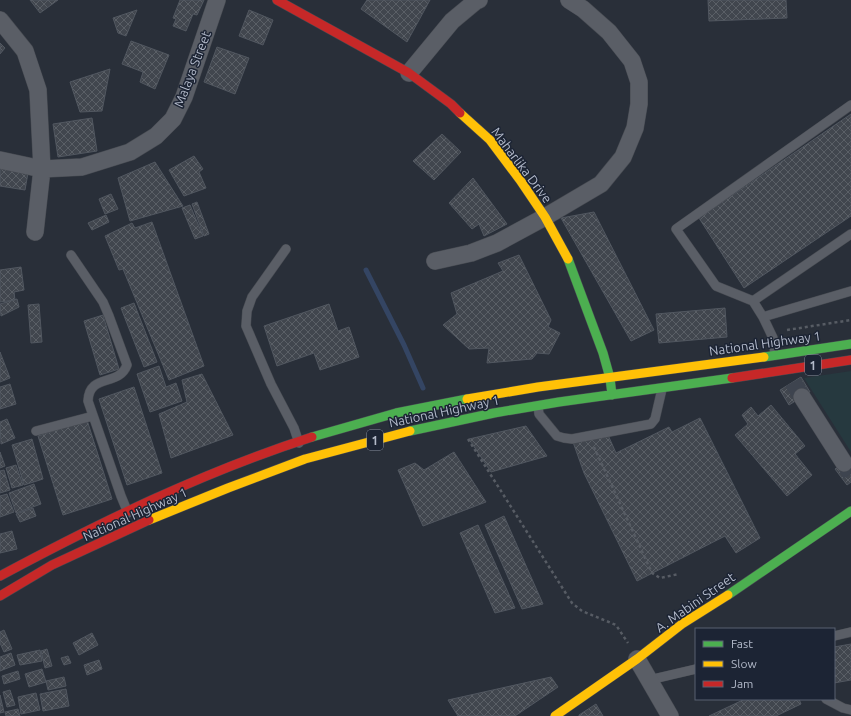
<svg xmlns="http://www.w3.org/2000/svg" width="851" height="716" font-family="Ubuntu,sans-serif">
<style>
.green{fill:#26393f}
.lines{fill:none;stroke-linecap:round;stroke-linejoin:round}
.stream{stroke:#344563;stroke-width:5}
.building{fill:url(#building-cross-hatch);stroke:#515760}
.street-tunnel{stroke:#3e444f;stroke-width:17;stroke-dasharray:17 8;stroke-linecap:butt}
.lane-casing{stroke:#464a51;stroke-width:10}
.street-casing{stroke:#464a51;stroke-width:18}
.fast-casing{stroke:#464a51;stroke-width:10}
.slow-casing{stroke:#464a51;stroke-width:10}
.jam-casing{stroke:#464a51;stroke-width:10}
.path{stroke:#575c64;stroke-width:2.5;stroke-dasharray:3 3;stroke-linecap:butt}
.lane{stroke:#5a5e66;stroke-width:9}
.street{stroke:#5a5e66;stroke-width:17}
.fast{stroke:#4caf50;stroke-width:9}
.slow{stroke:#ffc107;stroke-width:9}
.jam{stroke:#c62828;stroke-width:9}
.labels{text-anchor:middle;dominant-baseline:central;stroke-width:3;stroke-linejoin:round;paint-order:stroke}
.shield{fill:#1c2434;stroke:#868d9d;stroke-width:1}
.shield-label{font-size:12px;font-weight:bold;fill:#b3baca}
.street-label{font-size:13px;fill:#b3baca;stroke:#1c2434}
</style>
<defs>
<pattern id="building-cross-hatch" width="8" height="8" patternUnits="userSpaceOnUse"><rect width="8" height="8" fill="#41464e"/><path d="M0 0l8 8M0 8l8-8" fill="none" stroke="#5a5f66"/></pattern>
</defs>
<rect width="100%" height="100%" fill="#292f39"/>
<path class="green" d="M851,371v81l-47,-74z"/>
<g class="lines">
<path class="stream" d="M366,270l38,75 19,43"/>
</g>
<path class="building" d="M30,0h28l-18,13z
M180,0h24l-7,15 -4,-1 -7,17 -13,-5 3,-7 -3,-1z
M367,0h63l-23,42 -46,-33z
M708,0h78l1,18 -78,3z
M137,10l-11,26 -8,-3 -5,-15z
M249,10l24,10 -10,25 -24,-9z
M131,41l38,14 -14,34 -15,-7 3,-10 -21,-8z
M0,43l5,5 -5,6z
M217,47l32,11 -14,36 -31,-12z
M110,69l-8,42 -22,1 -10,-30z
M851,114v102l-107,72 -45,-70z
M92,118l5,33 -39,6 -5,-33z
M442,134l19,18 -27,28 -21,-19z
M194,156l9,13 -4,3 7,16 -22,8 -15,-26z
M155,162l28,44 -53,15 -12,-43z
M0,168l28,5 -3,17 -25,-4z
M473,178l34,46 -23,12 -5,-12 -7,5 -23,-26z
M111,194l7,15 -13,5 -6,-15z
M197,202l12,32 -5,2 -12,-32z
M190,205l13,31 -8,3 -13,-31z
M594,212l60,118 -23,11 -70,-123z
M106,215l3,7 -17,8 -4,-7z
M152,222l52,144 -35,14 -46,-111 -4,1 -14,-34 27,-13 3,5z
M519,255l32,65 -3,7 12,6 -11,21 -12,-1 -5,6 -45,4 2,-15 -20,1 -26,-24 14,-11 -6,-21 52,-22 -5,-8z
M21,267l3,23 -10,2 1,8 -15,2v-32z
M17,299l2,8 -18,9 -1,-12z
M134,303l23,59 -13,5 -23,-59z
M39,304l3,38 -11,1 -3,-38z
M329,304l9,27 11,-4 10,30 -39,13 -6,-17 -37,13 -13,-40z
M725,308l2,29 -68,6 -3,-29z
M103,315l16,54 -19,6 -16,-54z
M0,352l10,26 -10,4z
M159,366l7,21 10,-4 6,18 -32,11 -13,-38z
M202,374l31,61 -62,23 -12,-44 28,-12 -5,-22z
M801,377l9,15 -21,13 -9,-15z
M10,384l6,20 -16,5v-22z
M134,387l28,86 -35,12 -28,-86z
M771,405l34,41 -10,8 17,21 -25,21 -52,-61 13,-11 -6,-9 9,-8 7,9z
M700,418l60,120 -24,15 -11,-17 -88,45 -53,-108 -11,-31 35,-7 8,18 53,-26 3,5z
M7,419l8,19 -14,6 -1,-22z
M87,420l25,79 -49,16 -25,-79z
M526,426l21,30 -56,16 -22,-33z
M32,439l11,40 -19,6 -12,-40z
M0,452l5,14 -5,2z
M454,452l32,50 -63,24 -25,-56 17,-7 9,7z
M851,458v24l-4,3 -12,-16z
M16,465l7,20 -11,3 -6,-20z
M4,470l6,20 -10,3v-22z
M34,484l7,20 -25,9 -7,-20z
M7,494l7,18 -14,5v-21z
M33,508l3,8 -16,6 -4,-8z
M504,516l39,88 -21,5 -37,-84z
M478,525l37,83 -20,5 -35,-80z
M12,531l5,18 -17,4v-19z
M4,630l8,19 -8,3 -4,-9v-11z
M92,633l6,12 -19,10 -6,-12z
M851,644v36l-17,3v-36z
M47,649l5,17 -7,2 -4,-17z
M40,650l2,11 -22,4 -3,-10z
M11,653l4,12 -15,6v-14z
M68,656l3,7 -7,2 -3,-7z
M99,660l3,9 -15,6 -3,-10z
M42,669l4,13 -17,5 -4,-13z
M18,671l2,8 -16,5 -2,-8z
M64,677l2,9 -18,4 -2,-9z
M551,677l7,10 -43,29h-57l-10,-16z
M66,689l3,17 -26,5 -3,-17z
M10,690l5,15 -8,2 -4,-15z
M36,693l4,17 -19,4 -3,-17z
M0,695l4,17 -4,1z
M745,699h54l2,5 -25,12h-67z
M596,704l7,12h-24v-1z
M18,709l2,7h-14l-1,-4z"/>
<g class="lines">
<path class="street-tunnel" d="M793,382l9,15
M844,463l7,11"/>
<defs>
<path id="lane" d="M286,249l-34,48 -5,14 -1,15 25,58 23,44 5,15
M71,255l32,47 6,14 18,49c-8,22 -38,8 -39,36l33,95 7,17
M753,301l-37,-15 -40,-57 175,-124
M763,317l88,-26
M775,355l-2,-17 -10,-21 -10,-16 98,-67
M538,406l1,8 18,22 7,2 8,1 79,-15 4,-5 7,-30
M36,431l57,-15
M834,636l17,-4
M649,680l47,-11
M826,699l17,9 8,2"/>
<path id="street" d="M0,20l25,31 13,39 4,79 -7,63
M409,73l43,-52 24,-20 3,-1
M0,160l42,9 40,-2 48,-15 26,-16 17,-17 11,-22 33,-97
M435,261l36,-8 26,-10 48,-26 56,-33 22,-27 12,-29 4,-24v-22l-7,-21 -23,-29 -26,-23 -14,-9
M802,397l42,66
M637,659l33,57"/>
<path id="fast" d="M568,259l35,94 7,25 2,17
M764,357l87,-13
M410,431l84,-18 65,-11 173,-24
M312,437l84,-24 71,-14
M728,595l123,-84"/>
<path id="slow" d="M460,113l30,27 30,40 25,37 23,42
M467,399l71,-12 226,-30
M149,520l79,-32 77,-29 105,-28
M555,716l82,-57 45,-35 46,-29"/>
<path id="jam" d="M277,0l132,73 42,31 9,9
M732,378l119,-18
M0,576c101,-54 203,-104 312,-139
M0,596l52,-31 97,-45"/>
</defs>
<use href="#lane" class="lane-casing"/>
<use href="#street" class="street-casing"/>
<use href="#fast" class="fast-casing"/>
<use href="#slow" class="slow-casing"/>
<use href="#jam" class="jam-casing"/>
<path class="path" d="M787,330l64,-10
M468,439l104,164 10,8 34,14 12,18
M594,447l58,126 8,5 19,-4"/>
<use href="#lane" class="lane"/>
<use href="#street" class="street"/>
<use href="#fast" class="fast"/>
<use href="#slow" class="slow"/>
<use href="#jam" class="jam"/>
</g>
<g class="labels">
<g class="shield">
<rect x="805" y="355" width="16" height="20" rx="3"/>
<rect x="367" y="430" width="16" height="20" rx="3"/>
</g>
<g class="shield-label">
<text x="813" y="365">1</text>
<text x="375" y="440">1</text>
</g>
<g class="street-label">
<text transform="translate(192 69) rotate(-69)">Malaya Street</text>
<text transform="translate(522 165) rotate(53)">Maharlika Drive</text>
<text transform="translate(765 343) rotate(-8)">National Highway 1</text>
<text transform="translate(444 411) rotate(-12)">National Highway 1</text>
<text transform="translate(135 514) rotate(-24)">National Highway 1</text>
<text transform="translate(695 602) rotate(-35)">A. Mabini Street</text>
</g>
</g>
<rect x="695" y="628" width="140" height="72" fill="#1c2434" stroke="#586070"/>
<rect x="703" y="641" width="20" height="6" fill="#4caf50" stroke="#586070"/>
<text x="731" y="648" font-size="12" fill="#b3baca">Fast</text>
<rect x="703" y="661" width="20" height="6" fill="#ffc107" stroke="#586070"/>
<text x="731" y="668" font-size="12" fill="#b3baca">Slow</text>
<rect x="703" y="681" width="20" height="6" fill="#c62828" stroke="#586070"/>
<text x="731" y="688" font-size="12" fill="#b3baca">Jam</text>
</svg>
